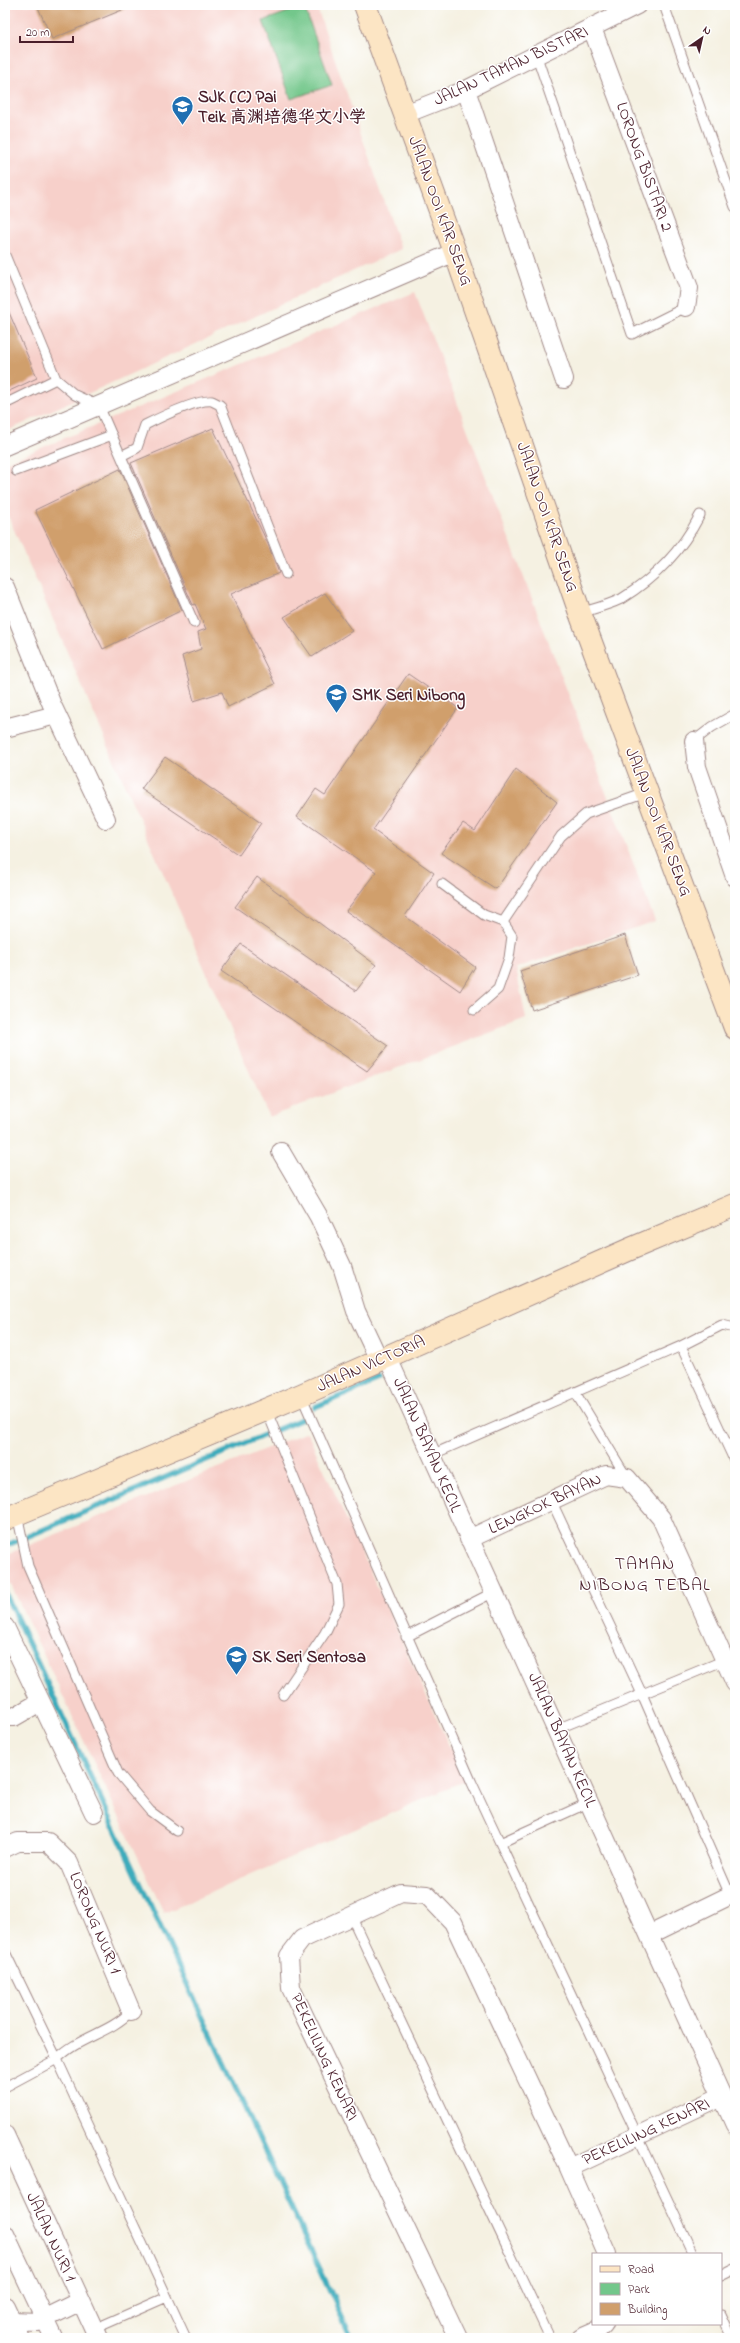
<svg xmlns="http://www.w3.org/2000/svg" width="740" height="2343" font-family="'Indie Flower','LXGW WenKai TC',sans-serif">
<style>
.built{fill:#f7d0ca}
.green{fill:#73c78b;stroke:#5e735b}
.lines{fill:none;stroke-linecap:round;stroke-linejoin:round}
.stream{stroke:#3eacbc;stroke-width:5.5}
.building{fill:#d09f6c}
.lane-casing{stroke:#a08886;stroke-width:11}
.street-casing{stroke:#a08886;stroke-width:20}
.secondary-casing{stroke:#a08886;stroke-width:24}
.lane{stroke:#fff;stroke-width:9}
.street{stroke:#fff;stroke-width:18}
.secondary{stroke:#fce5c4;stroke-width:22}
.labels{text-anchor:middle;dominant-baseline:central;stroke-width:3;stroke-linejoin:round;paint-order:stroke}
.street-label{font-size:17px;fill:#4a1f2b;stroke:#fff}
.poi-label{font-size:17px;font-weight:bold;fill:#4a1f2b;stroke:#fff;text-anchor:start}
.neighbourhood-label{font-size:18px;letter-spacing:1px;fill:#4a1f2b;stroke:#fff}
</style>
<rect width="100%" height="100%" fill="#fff"/>
<filter id="ink" filterUnits="userSpaceOnUse"><feTurbulence type="fractalNoise" baseFrequency=".025" numOctaves="2"/><feDisplacementMap in="SourceGraphic" scale="8" xChannelSelector="R" yChannelSelector="G"/><feConvolveMatrix kernelMatrix="1 2 1 2 8 2 1 2 1" color-interpolation-filters="sRGB"/></filter>
<filter id="wash" filterUnits="userSpaceOnUse"><feTurbulence type="fractalNoise" baseFrequency=".012" numOctaves="4" result="noise"/><feDisplacementMap in="SourceGraphic" scale="16" xChannelSelector="R" yChannelSelector="G"/><feGaussianBlur stdDeviation="0.9" result="paint"/><feColorMatrix in="noise" values="0 0 0 0 0 0 0 0 0 0 0 0 0 0 0 0 0 1.4 0 .05"/><feComposite in="paint" operator="in"/></filter>
<g filter="url(#wash)">
<rect width="100%" height="100%" fill="#f5f1e2"/>
<path class="built" d="M5,5h311l85,244 -396,183z
M415,292l240,629 -139,47 10,51 -257,98 -264,-608v-46z
M307,1432l158,349 -301,132 -159,-341v-17z"/>
<path class="green" d="M304,6l28,79 -41,14 -28,-78z"/>
<g class="lines">
<path class="stream" d="M315,1407l64,-27
M5,1546l297,-127
M5,1593l347,745"/>
</g>
<g id="blocks">
<path class="building" d="M37,5h97l-82,34z
M5,303l32,75 -32,15z
M213,428l55,116 11,29 -48,21 44,90 -47,23 -6,-15 -28,9 -12,-45 19,-7 -3,-17 8,-3 -11,-25 -2,1 -62,-142z
M120,469l62,141 -79,39 -68,-139z
M325,593l27,38 -40,26 -28,-40z
M408,674l50,34 -85,122 61,43 -29,43 70,51 -15,24 -114,-80 30,-39 -79,-55 19,-28 9,6z
M165,757l96,66 -22,32 -98,-66z
M516,769l41,33 -61,87 -55,-36 22,-30 12,8z
M257,877l119,88 -20,26 -121,-84z
M625,935l13,40 -106,35 -12,-39z
M241,944l147,102 -21,25 -146,-100z"/>
</g>
</g>
<g filter="url(#ink)">
<use href="#blocks" fill-opacity="0" stroke="#a08886" stroke-width="1"/>
<g class="lines">
<defs>
<path id="lane" d="M664,5l71,202
M537,57l95,277 54,-27
M5,255l51,124 19,16 24,11 95,217
M9,402l47,-23
M121,456l16,-8 8,-23c14,-7 52,-26 67,-24 2,1 6,3 8,4l66,169
M16,471l96,-36
M580,613c13,-4 29,-8 41,-14 33,-20 61,-49 79,-84
M694,741l18,-14 23,-13
M442,884l42,31 19,7 58,-86 25,-22 60,-21
M474,1010l24,-21 11,-31 3,-22 -9,-14
M681,1346l54,116
M575,1392l52,86
M301,1395l171,388 221,471
M266,1409l71,175 2,20 -14,29 -42,62
M431,1455l250,-109 41,-21 13,3
M551,1500l91,194 88,201
M17,1514l11,52 90,207 32,38 27,20
M406,1637l88,-45
M557,1729l168,-69
M500,1843l90,-41
M351,1916l199,422
M5,1952l52,107 -52,28
M131,2011c-20,22 -53,26 -74,48l129,279
M721,2276l14,-7
M721,2314l11,24
M94,2329l73,-32"/>
<path id="street" d="M592,28l97,260 -3,19
M466,90l98,289
M405,114l61,-24 171,-85
M5,446l450,-194
M5,587l47,118 54,114
M5,728l51,-13
M694,741l3,26 38,110
M281,1152l38,65 23,49 14,45 23,49
M387,1356l348,769
M469,1539l137,-64 21,3 34,40 74,165
M5,1627l89,186
M5,1717h9l26,-15
M5,1848l13,-6h30l21,21 62,148
M649,1935l86,-42
M5,2135l93,203
M569,2168l153,-72
M5,2234l49,104
M5,2306l15,32
M5,2324l7,-3 26,1 43,-21
M458,2338l-167,-350 -2,-32 13,-17 99,-46 26,2 26,27 116,246 38,86
M581,2338l16,-7 7,-7"/>
<path id="secondary" d="M365,5l90,247 125,361 155,415
M5,1519l296,-124 327,-145 107,-45"/>
</defs>
<use href="#lane" class="lane-casing"/>
<use href="#street" class="street-casing"/>
<use href="#secondary" class="secondary-casing"/>
<use href="#lane" class="lane"/>
<use href="#street" class="street"/>
<use href="#secondary" class="secondary"/>
</g>
</g>
<defs>
<symbol id="school-pin" viewBox="-11 -11 22 30"><path d="M0 17L-7.5 6A9.5 9.5 0 1 1 7.5 6Z" fill="#1f6fb2" stroke="#fff"/><path d="M0-5L7-2L0 1L-7-2ZM-4 1L0 2.5L4 1V4Q0 6-4 4Z" fill="#fff"/></symbol>
</defs>
<g fill-rule="evenodd">
<use href="#school-pin" x="170" y="94" width="25" height="34"/>
<use href="#school-pin" x="324" y="682" width="25" height="34"/>
<use href="#school-pin" x="224" y="1644" width="25" height="34"/>
</g>
<g class="labels">
<g class="street-label">
<text transform="translate(511 66) rotate(-25)">JALAN TAMAN BISTARI</text>
<text transform="translate(644 167) rotate(70)">LORONG BISTARI 2</text>
<text transform="translate(440 211) rotate(70)">JALAN OOI KAR SENG</text>
<text transform="translate(547 517) rotate(71)">JALAN OOI KAR SENG</text>
<text transform="translate(658 822) rotate(69)">JALAN OOI KAR SENG</text>
<text transform="translate(371 1364) rotate(-24)">JALAN VICTORIA</text>
<text transform="translate(427 1445) rotate(66)">JALAN BAYAN KECIL</text>
<text transform="translate(545 1504) rotate(-25)">LENGKOK BAYAN</text>
<text transform="translate(562 1740) rotate(66)">JALAN BAYAN KECIL</text>
<text transform="translate(95 1923) rotate(67)">LORONG NURI 1</text>
<text transform="translate(324 2057) rotate(65)">PEKELILING KENARI</text>
<text transform="translate(646 2132) rotate(-25)">PEKELILING KENARI</text>
<text transform="translate(51 2237) rotate(65)">JALAN NURI 1</text>
</g>
<g class="poi-label">
<text x="198" y="97">SJK (C) Pai<tspan x="198" dy="20">Teik 高渊培德华文小学</tspan></text>
<text x="352" y="695">SMK Seri Nibong</text>
<text x="252" y="1657">SK Seri Sentosa</text>
</g>
<g class="neighbourhood-label">
<text x="645" y="1565">TAMAN<tspan x="645" dy="21">NIBONG TEBAL</tspan></text>
</g>
</g>
<rect width="740" height="2343" fill="none" stroke="#fff" stroke-width="20"/>
<rect x="592" y="2253" width="130" height="72" fill="#ffffff" stroke="#b7a5aa"/>
<rect x="600" y="2266" width="20" height="6" fill="#fce5c4" stroke="#b7a5aa"/>
<text x="628" y="2273" font-size="12" fill="#4a1f2b">Road</text>
<rect x="600" y="2283" width="20" height="12" fill="#73c78b" stroke="#b7a5aa"/>
<text x="628" y="2293" font-size="12" fill="#4a1f2b">Park</text>
<rect x="600" y="2303" width="20" height="12" fill="#d09f6c" stroke="#b7a5aa"/>
<text x="628" y="2313" font-size="12" fill="#4a1f2b">Building</text>
<g transform="translate(702 38) rotate(34)" stroke="#ffffff" stroke-width="3" paint-order="stroke">
<path d="M0-3L7 15L0 10L-7 15Z" fill="#4a1f2b"/>
<text y="-6" font-size="11" font-weight="bold" text-anchor="middle" fill="#4a1f2b">N</text>
</g>
<path d="M20 36v6h53v-6" fill="none" stroke="#4a1f2b" stroke-width="2"/>
<text x="26" y="36" font-size="12" fill="#4a1f2b" stroke="#ffffff" stroke-width="3" paint-order="stroke">20 m</text>
</svg>
